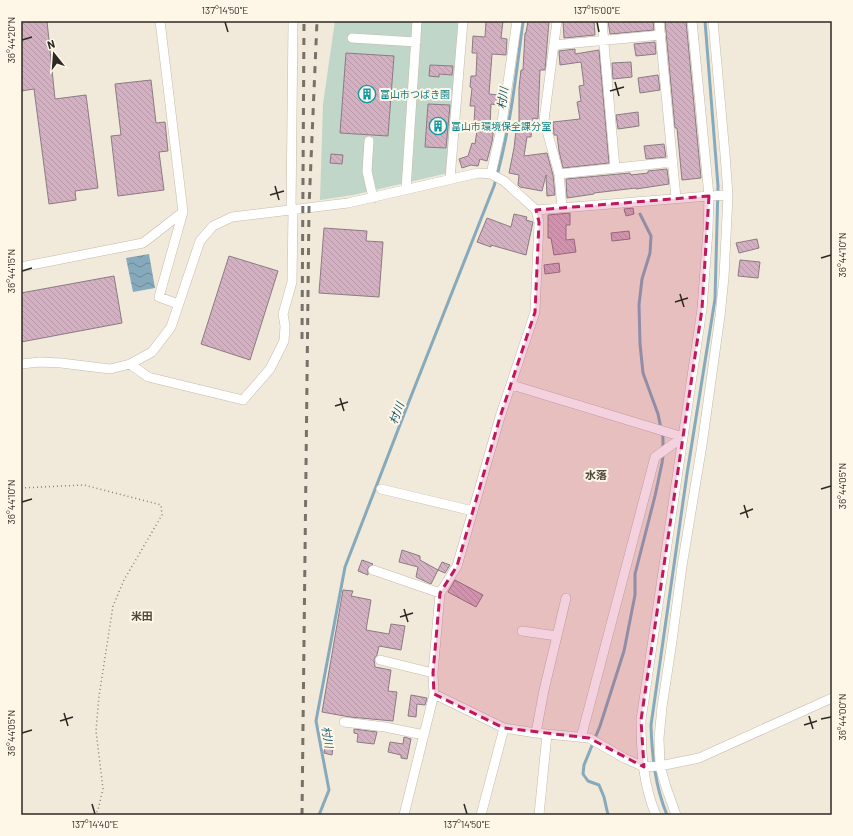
<svg xmlns="http://www.w3.org/2000/svg" width="853" height="836" font-family="Barlow,'Noto Sans JP',sans-serif">
<style>
.park{fill:#bfd6c8}
.water{fill:url(#water-waves)}
.lines{fill:none;stroke-linecap:round;stroke-linejoin:round}
.stream{stroke:#86aabb;stroke-width:3}
.building{fill:url(#building-back-hatch);stroke:#8b7b83}
.minor-casing{stroke:#c3bbac;stroke-width:10}
.path{stroke:#878277;stroke-width:1.5;stroke-dasharray:1 3;stroke-linecap:butt}
.minor{stroke:#fff;stroke-width:9}
.rail{stroke:#777269;stroke-width:3;stroke-dasharray:7 7;stroke-linecap:butt}
.marked{fill:#c2185b;fill-opacity:0.2;stroke:#c2185b;stroke-width:3;stroke-dasharray:8 5;stroke-linejoin:round}
.ticks{fill:none;stroke:#2c2923;stroke-width:1.5}
.labels{text-anchor:middle;dominant-baseline:central;stroke-width:4;stroke-linejoin:round;paint-order:stroke}
.culture-label{font-size:10px;fill:#0d838f;stroke:#fef6e6;text-anchor:start}
.water-label{font-size:11px;font-style:italic;fill:#135971;stroke:#fef6e6}
.neighbourhood-label{font-size:11px;font-weight:bold;fill:#4f483b;stroke:#fef6e6}
.neatline{fill:none;stroke:#2c2923;stroke-width:1.5}
.ticks-label{font-size:10px;text-anchor:middle;fill:#2c2923}
</style>
<defs>
<pattern id="water-waves" width="16" height="10" patternUnits="userSpaceOnUse"><rect width="16" height="10" fill="#86aabb"/><path d="M0 5q4-4 8 0t8 0" fill="none" stroke="#6e8a98"/></pattern>
<pattern id="building-back-hatch" width="6" height="6" patternUnits="userSpaceOnUse"><rect width="6" height="6" fill="#d4b1c2"/><path d="M-1 5l2 2M0 0l6 6M5-1l2 2" fill="none" stroke="#b698a6"/></pattern>
</defs>
<rect width="100%" height="100%" fill="#f1e9d9"/>
<path class="park" d="M335,21h125l-12,152 -95,22 -33,5 3,-96z"/>
<path class="water" d="M149,254l6,34 -22,4 -7,-34z"/>
<g class="lines">
<path class="stream" d="M640,214l11,22 -1,17 -8,26 -3,26 1,39 3,29 15,41 5,24v11
M319,815l10,-25 -13,-69 29,-154 63,-163 86,-218c16,-54 22,-110 29,-165
M608,815l-4,-18 -5,-12 -11,-4 -5,-7 1,-9 16,-39 24,-75 11,-56v-21l20,-78 7,-33 1,-8
M667,815c-12,-29 -15,-59 -16,-90l36,-251 28,-175 3,-113 -13,-165"/>
</g>
<path class="building" d="M21,21h26l8,78 31,-4 12,93 -23,3 1,9 -27,4 -15,-115 -13,2z
M486,21h17l-2,17 6,1 -1,16 -14,-1 -3,40 10,1 -1,10 -7,-1 -1,22 4,1 -2,15 -5,19 -7,-2 -2,7 -7,-1 -9,3 -3,-9 9,-3 4,-13 3,1 3,-21h-4l1,-17h-5l2,-18 -2,-1 1,-11h5l1,-23h-5l1,-17 12,1z
M528,21h21l-4,49h-5l-2,49 -5,-1 -2,19h-4l-3,19 23,-3 6,22 2,20 -8,1 -1,-21 -4,16 -22,-4 -2,-2 1,-10 -10,-2 5,-25 3,-26h2v-34l2,-18h2l2,-37h1z
M563,21h31l1,14 -31,3z
M608,21h45l1,9 -44,4z
M665,21h21l15,157 -19,2 -5,-52h-2z
M655,42l1,12 -20,2 -2,-12z
M575,49v5l24,-4 10,113 -46,5 -4,-17 -2,-16h-3l-1,-13 27,-3 -3,-17 4,-1 -2,-15 5,-1 -3,-23 -21,3 -1,-13v-1z
M346,53l48,3 -6,80 -48,-3z
M631,62l1,15 -19,2 -1,-16z
M430,65l23,1 -1,9 -13,-1v3l-10,-1z
M658,75l2,15 -20,3 -2,-15z
M151,80l5,43 9,-1 3,29 -9,1 5,38 -46,6 -7,-60 10,-1 -6,-51z
M428,104l22,1 -4,43 -21,-1z
M638,112l1,14 -21,3 -2,-14z
M664,144l2,13 -20,2 -2,-13z
M331,154l12,1 -1,9 -12,-1z
M667,169l2,15 -33,5v-1l-42,5v1l-27,4 -1,-19 64,-6 1,2 17,-2v-2z
M633,208l1,6 -8,2 -2,-7z
M570,213v12h-4v15l8,-1 2,13 -22,3 -3,-17h-3v-23z
M514,214l13,3 -1,3 7,2 -7,33 -35,-10v2l-14,-5 10,-24 24,9z
M324,228l43,3 -1,10 17,1 -4,55 -60,-4z
M629,231l1,8 -18,2 -1,-8z
M757,239l2,9 -20,5 -3,-10z
M229,256l49,15 -28,89 -49,-16z
M740,260l20,2 -2,16 -20,-2z
M559,263l1,9 -15,2 -1,-9z
M114,276l8,47 -101,19v-49z
M402,550l18,6v4l18,10 -7,14 -15,-7 2,-10 -19,-5z
M362,560l11,4 -5,4v7l-10,-4z
M442,562l8,3 -5,8 -7,-3z
M455,580l28,15 -7,12 -28,-15z
M343,590l10,1 -2,5 20,4 -5,30 23,4 2,-10 14,2 -4,24 -22,-4 -2,9 -3,4 1,8 16,3 -3,21 9,1 -4,29 -43,-4 -28,-5z
M411,695l16,3 -2,7 -8,-1 -1,13 -8,-1z
M354,729l23,3 -3,12 -17,-2 1,-8 -4,-1z
M404,737l7,2 -4,20 -6,-1v-3l-13,-3 2,-10 13,2z
M326,739l8,1 -2,15 -8,-2z"/>
<g class="lines">
<defs>
<path id="minor" d="M557,21l-13,99 15,54 3,34
M602,21l13,147
M659,21l17,177
M692,21l17,175 19,-1 -3,-41 -12,-133
M352,38l64,4
M554,45l107,-10
M369,141l-2,30 6,27
M491,174l10,-45 16,-108
M559,174l114,-12
M450,179l13,-158
M406,189l11,-168
M536,210l173,-14 -1,34 -6,79 -61,411c0,32 2,65 15,95
M291,211l2,-190
M21,267l122,-24 40,-31 -23,-191
M178,304l-19,-7 24,-85
M21,364l19,-2 21,1 49,6 20,-5 22,-12 19,-25 29,-86 13,-15 19,-9 116,-14 130,-30 13,1 13,7 32,29 3,12 -4,90 -35,105 -43,149 -17,27 -7,80 1,21 -30,121
M130,364l18,13 95,23 27,-31 14,-28 1,-15 -2,-12 9,-32 1,-72
M512,385l171,52 -28,20 -74,281
M381,489l92,22
M373,570l67,23
M522,631l35,5 -13,54 -8,43
M557,636l9,-38
M380,660l53,13
M434,694l70,34 32,5 53,5 35,20 20,9 16,-1 39,-8 133,-60
M344,722l41,5 39,8
M481,815l23,-87
M539,815l8,-81
M676,815l-10,-28 -6,-21 -1,-28 3,-31 10,-66 10,-75 20,-121 18,-129 4,-39 4,-82"/>
</defs>
<use href="#minor" class="minor-casing"/>
<path class="path" d="M21,488l63,-3 77,20 1,10 -38,65 -11,26 -14,90 -3,35 7,58 -5,21 -3,5"/>
<use href="#minor" class="minor"/>
<path class="rail" d="M302,339l2,-318
M302,815l7,-608 8,-186"/>
</g>
<path class="marked" d="M709,196l-7,113 -61,411 3,47 -55,-29 -85,-10 -70,-34 -1,-21 7,-80 17,-27 43,-149 35,-105 4,-90 -3,-12z"/>
<path class="ticks" d="M225,22l3,10M597,22l2,10M22,40l10,-3M615,82l4,14M610,91l14,-4M275,186l4,14M270,195l14,-4M821,258l10,-3M22,271l10,-3M680,294l4,13M675,302l13,-4M340,398l4,13M335,406l13,-4M821,489l10,-3M22,502l10,-3M744,505l4,13M740,514l13,-5M404,609l4,13M400,617l13,-4M64,713l4,13M809,716l4,13M821,719l10,-2M60,721l13,-4M804,725l13,-4M22,733l10,-3M92,804l3,10M464,804l3,10"/>
<defs>
<symbol id="building-ring" viewBox="-11 -11 22 22"><circle r="9.5" fill="#fef6e6" stroke="#0f9aa8" stroke-width="1.5"/><path d="M-4-6H4V6H1V3H-1V6H-4ZM-2.5-4.3h1.7v1.8h-1.7ZM.8-4.3h1.7v1.8H.8ZM-2.5-1h1.7V.8h-1.7ZM.8-1h1.7V.8H.8Z" fill="#0f9aa8"/></symbol>
</defs>
<g fill-rule="evenodd">
<use href="#building-ring" x="357" y="84" width="20" height="20"/>
<use href="#building-ring" x="428" y="116" width="20" height="20"/>
</g>
<g class="labels">
<g class="culture-label">
<text x="380" y="94">富山市つばき園</text>
<text x="451" y="126">富山市環境保全課分室</text>
</g>
<g class="water-label">
<text transform="translate(502 98) rotate(-82)">村川</text>
<text transform="translate(396 413) rotate(-69)">村川</text>
<text transform="translate(328 737) rotate(80)">村川</text>
</g>
<g class="neighbourhood-label">
<text x="596" y="474">水落</text>
<text x="142" y="615">米田</text>
</g>
</g>
<rect width="853" height="836" fill="none" stroke="#fef6e6" stroke-width="44"/>
<g transform="translate(54 54) rotate(343)" stroke="#fef6e6" stroke-width="3" paint-order="stroke">
<path d="M0-3L7 15L0 10L-7 15Z" fill="#2c2923"/>
<text y="-6" font-size="11" font-weight="bold" text-anchor="middle" fill="#2c2923">N</text>
</g>
<rect x="22" y="22" width="809" height="792" class="neatline"/>
<g class="ticks-label">
<text x="225" y="14">137°14'50"E</text>
<text x="597" y="14">137°15'00"E</text>
<text transform="translate(11 40) rotate(-90)" y="4">36°44'20"N</text>
<text transform="translate(842 255) rotate(-90)" y="4">36°44'10"N</text>
<text transform="translate(11 271) rotate(-90)" y="4">36°44'15"N</text>
<text transform="translate(842 486) rotate(-90)" y="4">36°44'05"N</text>
<text transform="translate(11 502) rotate(-90)" y="4">36°44'10"N</text>
<text transform="translate(842 717) rotate(-90)" y="4">36°44'00"N</text>
<text transform="translate(11 733) rotate(-90)" y="4">36°44'05"N</text>
<text x="95" y="828">137°14'40"E</text>
<text x="467" y="828">137°14'50"E</text>
</g>
</svg>
